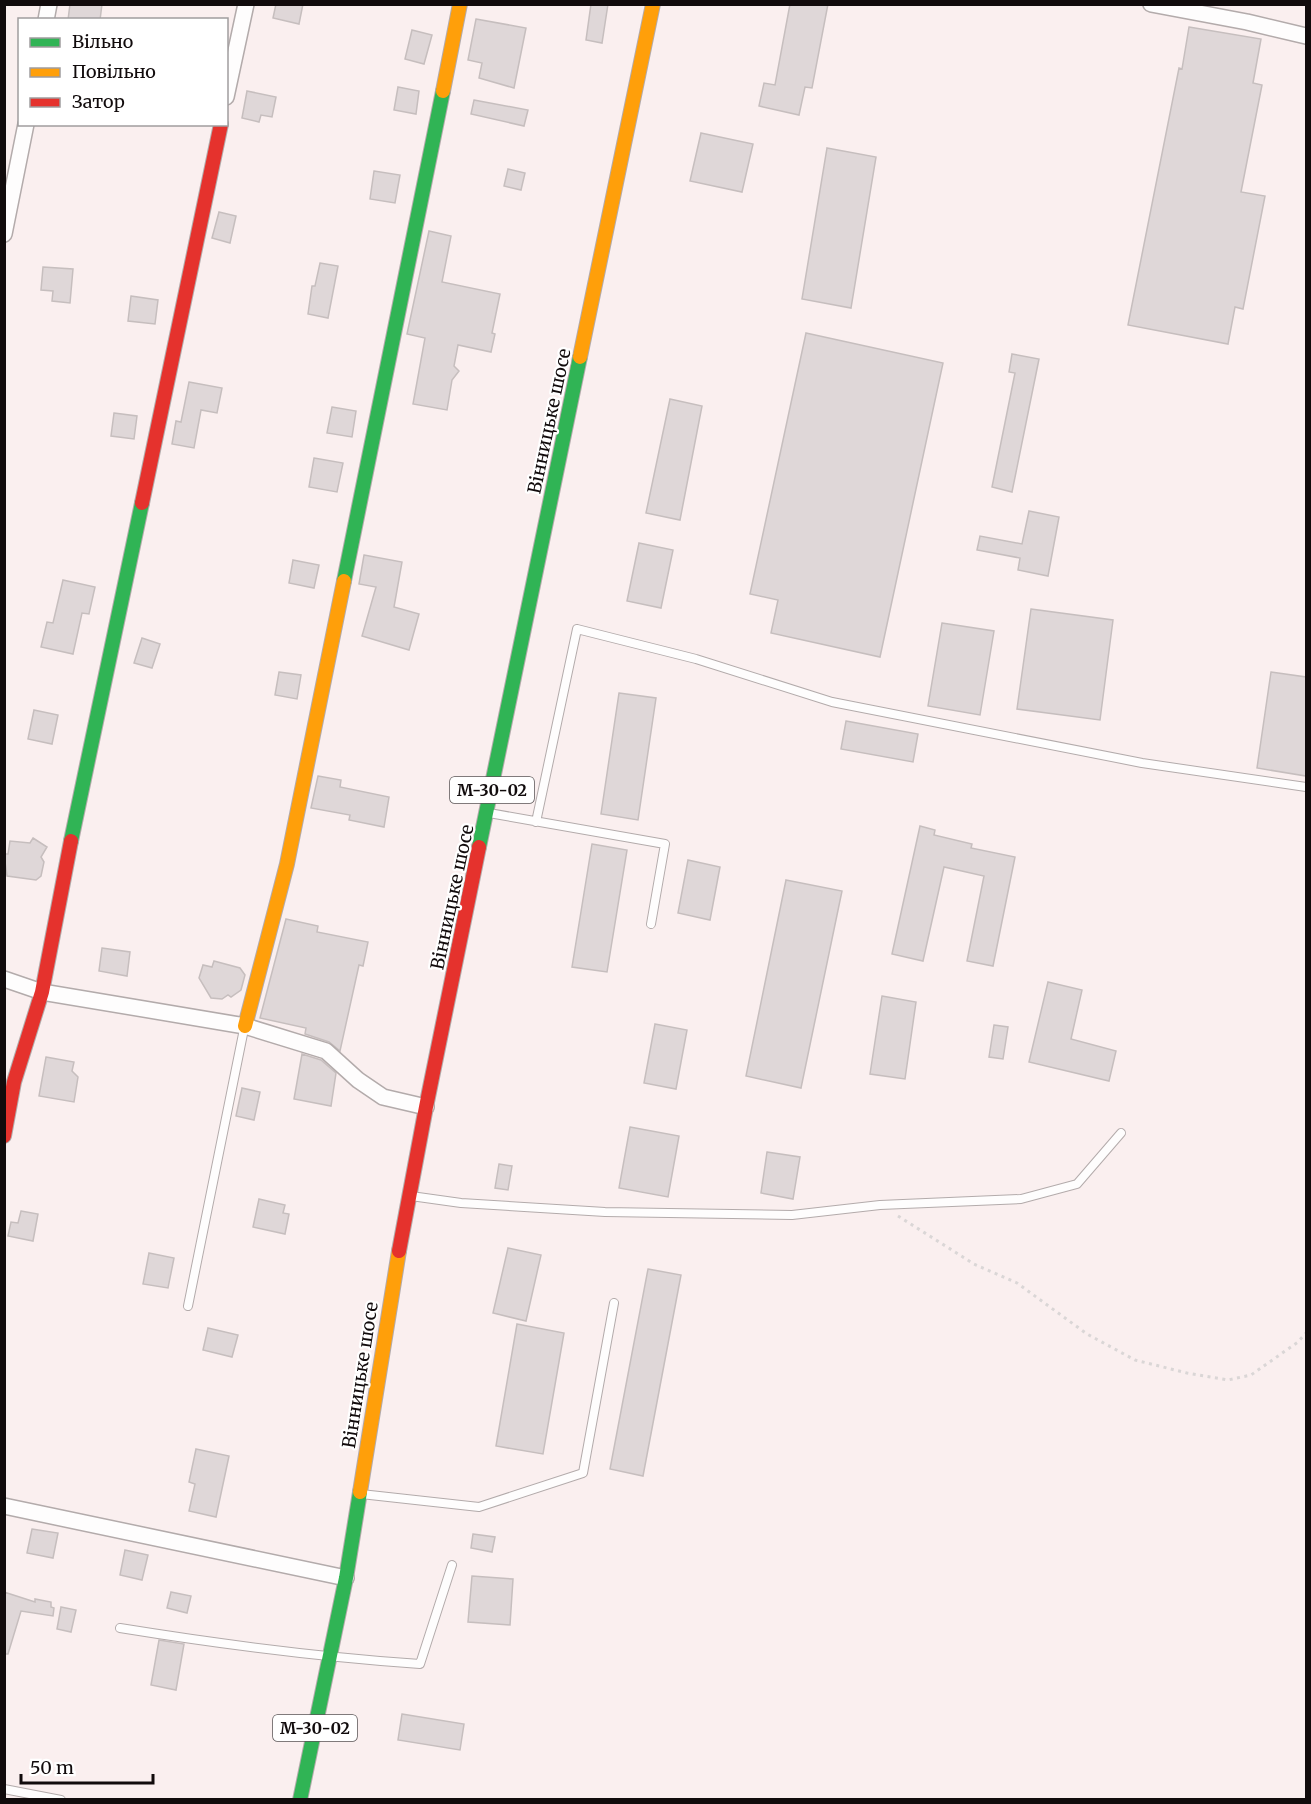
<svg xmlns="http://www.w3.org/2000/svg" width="1311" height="1804" font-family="Merriweather,serif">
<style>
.building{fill:#dfd7d8;stroke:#c6bebe;stroke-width:1.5}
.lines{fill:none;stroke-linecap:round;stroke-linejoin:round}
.lane-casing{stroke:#b3abab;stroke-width:10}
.street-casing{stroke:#b3abab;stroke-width:18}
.fast-casing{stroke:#b3abab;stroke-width:16}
.slow-casing{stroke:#b3abab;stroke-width:16}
.jam-casing{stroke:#b3abab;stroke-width:16}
.path{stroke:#dad6d6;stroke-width:3;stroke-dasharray:3 4.5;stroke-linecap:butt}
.lane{stroke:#fefdfd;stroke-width:8}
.street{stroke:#fefdfd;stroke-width:15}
.fast{stroke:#30b455;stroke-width:14}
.slow{stroke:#ff9f0a;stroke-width:14}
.jam{stroke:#e5322d;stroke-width:14}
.labels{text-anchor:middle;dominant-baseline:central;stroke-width:4.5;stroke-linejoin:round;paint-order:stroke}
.shield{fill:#fff;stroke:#585455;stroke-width:1.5}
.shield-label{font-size:16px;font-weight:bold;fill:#110b0c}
.street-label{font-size:18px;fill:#110b0c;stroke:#fff}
</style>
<rect width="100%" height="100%" fill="#faefef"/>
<path class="building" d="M70,4h32l-2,16h-32z
M276,4h27l-4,20 -26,-6z
M591,4h17l-6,39 -16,-3z
M790,4h38l-16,84 -7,-1 -6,28 -40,-9 5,-23 11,2z
M476,19l50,9 -12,60 -35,-10 3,-15 -14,-3z
M1189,27l72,12 -8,44 9,2 -21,107 24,4 -22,113 -8,-2 -7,37 -100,-19 51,-257 3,1z
M412,30l20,5 -8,29 -19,-5z
M398,87l21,4 -3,23 -22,-4z
M247,91l29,6 -4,20 -11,-2 -2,7 -17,-4z
M474,100l54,10 -4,16 -53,-12z
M701,133l52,11 -11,48 -52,-11z
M827,148l49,9 -25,151 -49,-9z
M508,169l17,4 -4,17 -17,-4z
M374,171l26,4 -5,28 -25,-4z
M219,212l17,4 -6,27 -18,-5z
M429,231l22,5 -9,46 58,12 -8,39 3,1 -4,18 -33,-7 -4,21 5,5 -7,9 -5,30 -34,-6 12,-66 -18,-4z
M320,263l18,3 -10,52 -20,-4 4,-28h3z
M43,267l30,2 -3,34 -18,-2 1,-10 -12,-1z
M131,296l27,4 -3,24 -27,-3z
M806,333l137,30 -63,294 -109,-24 7,-33 -28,-6z
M1012,354l27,5 -27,133 -20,-5 23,-114 -6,-1z
M189,382l33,6 -5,25 -16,-3 -7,38 -22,-4 4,-23 5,1z
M670,399l32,7 -22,114 -34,-7z
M332,407l24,4 -4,26 -25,-4z
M114,413l23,3 -3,23 -23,-3z
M314,458l29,5 -6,29 -28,-5z
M1029,511l30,6 -11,59 -30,-6 2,-12 -43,-8 3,-14 42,8z
M639,543l34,7 -12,58 -34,-7z
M364,555l38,7 -8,45 25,7 -10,36 -47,-14 14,-49 -17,-3z
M293,560l26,5 -5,23 -25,-5z
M63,580l32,7 -6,27 -7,-1 -9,41 -32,-7 6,-25 6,1z
M1031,609l82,11 -13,100 -83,-11z
M942,623l52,8 -14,84 -52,-9z
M142,638l18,6 -8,24 -18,-5z
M279,672l22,3 -4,24 -22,-4z
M1271,672l35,5v99l-49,-8z
M619,693l37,5 -18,122 -37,-6z
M34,710l24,5 -6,29 -24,-5z
M846,721l72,13 -5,28 -72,-13z
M318,776l23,4 -1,7 49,10 -5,30 -35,-7 1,-5 -39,-7z
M920,826l15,4 -1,5 38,9 -1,4 44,9 -22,109 -26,-5 17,-85 -40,-9 -21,94 -31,-7z
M33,838l14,9 -6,10 3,5 -3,14 -5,4 -29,-4 -3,-22h4l2,-13 20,2z
M592,844l35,6 -20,122 -35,-5z
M688,860l32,7 -10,53 -32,-7z
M786,880l56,11 -41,197 -55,-12z
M286,919l32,7 -1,6 51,10 -5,24 -4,-1 -19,86 -11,-9 -24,-8 1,-6 -46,-10z
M102,948l28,4 -3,24 -28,-5z
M214,961l26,7 5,7 -4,15 -10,7 -3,-2 -6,4 -11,-1 -12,-20 4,-13 9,2z
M1048,982l34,8 -11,49 45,12 -7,30 -80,-19z
M882,996l34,6 -11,77 -35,-5z
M655,1024l32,6 -11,59 -32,-6z
M994,1025l14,2 -5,32 -14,-2z
M302,1054l19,6 15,13 -5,33 -37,-7z
M46,1057l28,5 -2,9 6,6 -4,25 -35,-6z
M242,1088l18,4 -6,28 -18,-4z
M630,1127l49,9 -11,61 -49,-9z
M767,1152l33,5 -7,42 -32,-6z
M499,1164l13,2 -4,24 -13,-2z
M259,1199l26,6 -2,8 6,1 -4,20 -32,-7z
M21,1211l17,3 -5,27 -25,-5 3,-14 7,1z
M508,1248l33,7 -15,66 -33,-8z
M149,1253l25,5 -6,30 -25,-4z
M648,1269l33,6 -38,201 -33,-7z
M517,1324l47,9 -21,121 -47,-8z
M208,1328l30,7 -6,22 -29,-7z
M196,1449l33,7 -13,61 -27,-6 6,-27 -6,-2z
M32,1529l26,4 -5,25 -26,-5z
M473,1534l22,3 -3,15 -21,-4z
M125,1550l23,5 -6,25 -22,-5z
M472,1576l41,3 -3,46 -42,-3z
M4,1592l31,10v-3l16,3v5l3,1 -1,8 -32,-5 -13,43h-4z
M171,1592l20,4 -4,17 -20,-5z
M61,1607l15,3 -5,22 -14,-3z
M159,1640l25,4 -8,46 -25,-5z
M402,1714l62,10 -4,26 -62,-10z"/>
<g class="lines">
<defs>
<path id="lane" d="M489,813l176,31 -14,80
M536,822l41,-193 119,30 136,43 310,61 164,24
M411,1196l50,7 144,9 187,3 88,-10 141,-6 56,-15 44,-51
M188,1306l56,-277
M361,1494l118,13 104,-34 31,-170
M120,1628c99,16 199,29 300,36l32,-99
M4,1789l57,11"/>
<path id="street" d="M1151,4l96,18 59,14
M46,20l3,-16
M226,97l20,-93
M4,234l22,-110
M4,979l38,13 203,34 81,25 32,29 25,17 43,10
M4,1506l342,72"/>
<path id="fast" d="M344,581l99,-490
M71,841l71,-338
M479,847l101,-490
M300,1800l46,-222 14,-86"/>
<path id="slow" d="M443,91l17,-87
M580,357l73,-353
M245,1026l42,-162 57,-283
M360,1492l39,-241"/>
<path id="jam" d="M142,503l79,-379
M4,1136l10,-54 28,-90 29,-151
M399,1251l27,-144 53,-260"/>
</defs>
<use href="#lane" class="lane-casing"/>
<use href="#street" class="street-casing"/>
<use href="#fast" class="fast-casing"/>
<use href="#slow" class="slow-casing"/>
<use href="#jam" class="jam-casing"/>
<path class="path" d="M898,1216l76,48 43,19 70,51 48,26 52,13 41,7 23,-5 47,-33 8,-9"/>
<use href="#lane" class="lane"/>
<use href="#street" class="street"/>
<use href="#fast" class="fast"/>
<use href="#slow" class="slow"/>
<use href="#jam" class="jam"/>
</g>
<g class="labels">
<g class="shield">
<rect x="450" y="777" width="84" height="26" rx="4.5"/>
<rect x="273" y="1715" width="84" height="26" rx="4.5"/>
</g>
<g class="shield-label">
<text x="492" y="790">М-30-02</text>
<text x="315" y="1728">М-30-02</text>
</g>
<g class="street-label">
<text transform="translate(549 421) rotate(-78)">Вінницьке шосе</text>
<text transform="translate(452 897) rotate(-78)">Вінницьке шосе</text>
<text transform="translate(360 1375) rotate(-81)">Вінницьке шосе</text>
</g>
</g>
<rect width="1311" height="1804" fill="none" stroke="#110b0c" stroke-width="12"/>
<rect x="18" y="18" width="210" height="108" fill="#ffffff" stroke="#a09d9e" stroke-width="1.5"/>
<rect x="30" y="38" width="30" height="9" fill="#30b455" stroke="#a09d9e" stroke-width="1.5"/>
<text x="72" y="48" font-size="18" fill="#110b0c">Вільно</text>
<rect x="30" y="68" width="30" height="9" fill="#ff9f0a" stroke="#a09d9e" stroke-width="1.5"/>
<text x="72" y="78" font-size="18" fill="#110b0c">Повільно</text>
<rect x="30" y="98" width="30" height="9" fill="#e5322d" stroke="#a09d9e" stroke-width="1.5"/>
<text x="72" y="108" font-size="18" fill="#110b0c">Затор</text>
<path d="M21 1774v9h132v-9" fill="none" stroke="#110b0c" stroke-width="3"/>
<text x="30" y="1774" font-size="18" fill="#110b0c" stroke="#ffffff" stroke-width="4.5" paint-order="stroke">50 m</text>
</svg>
